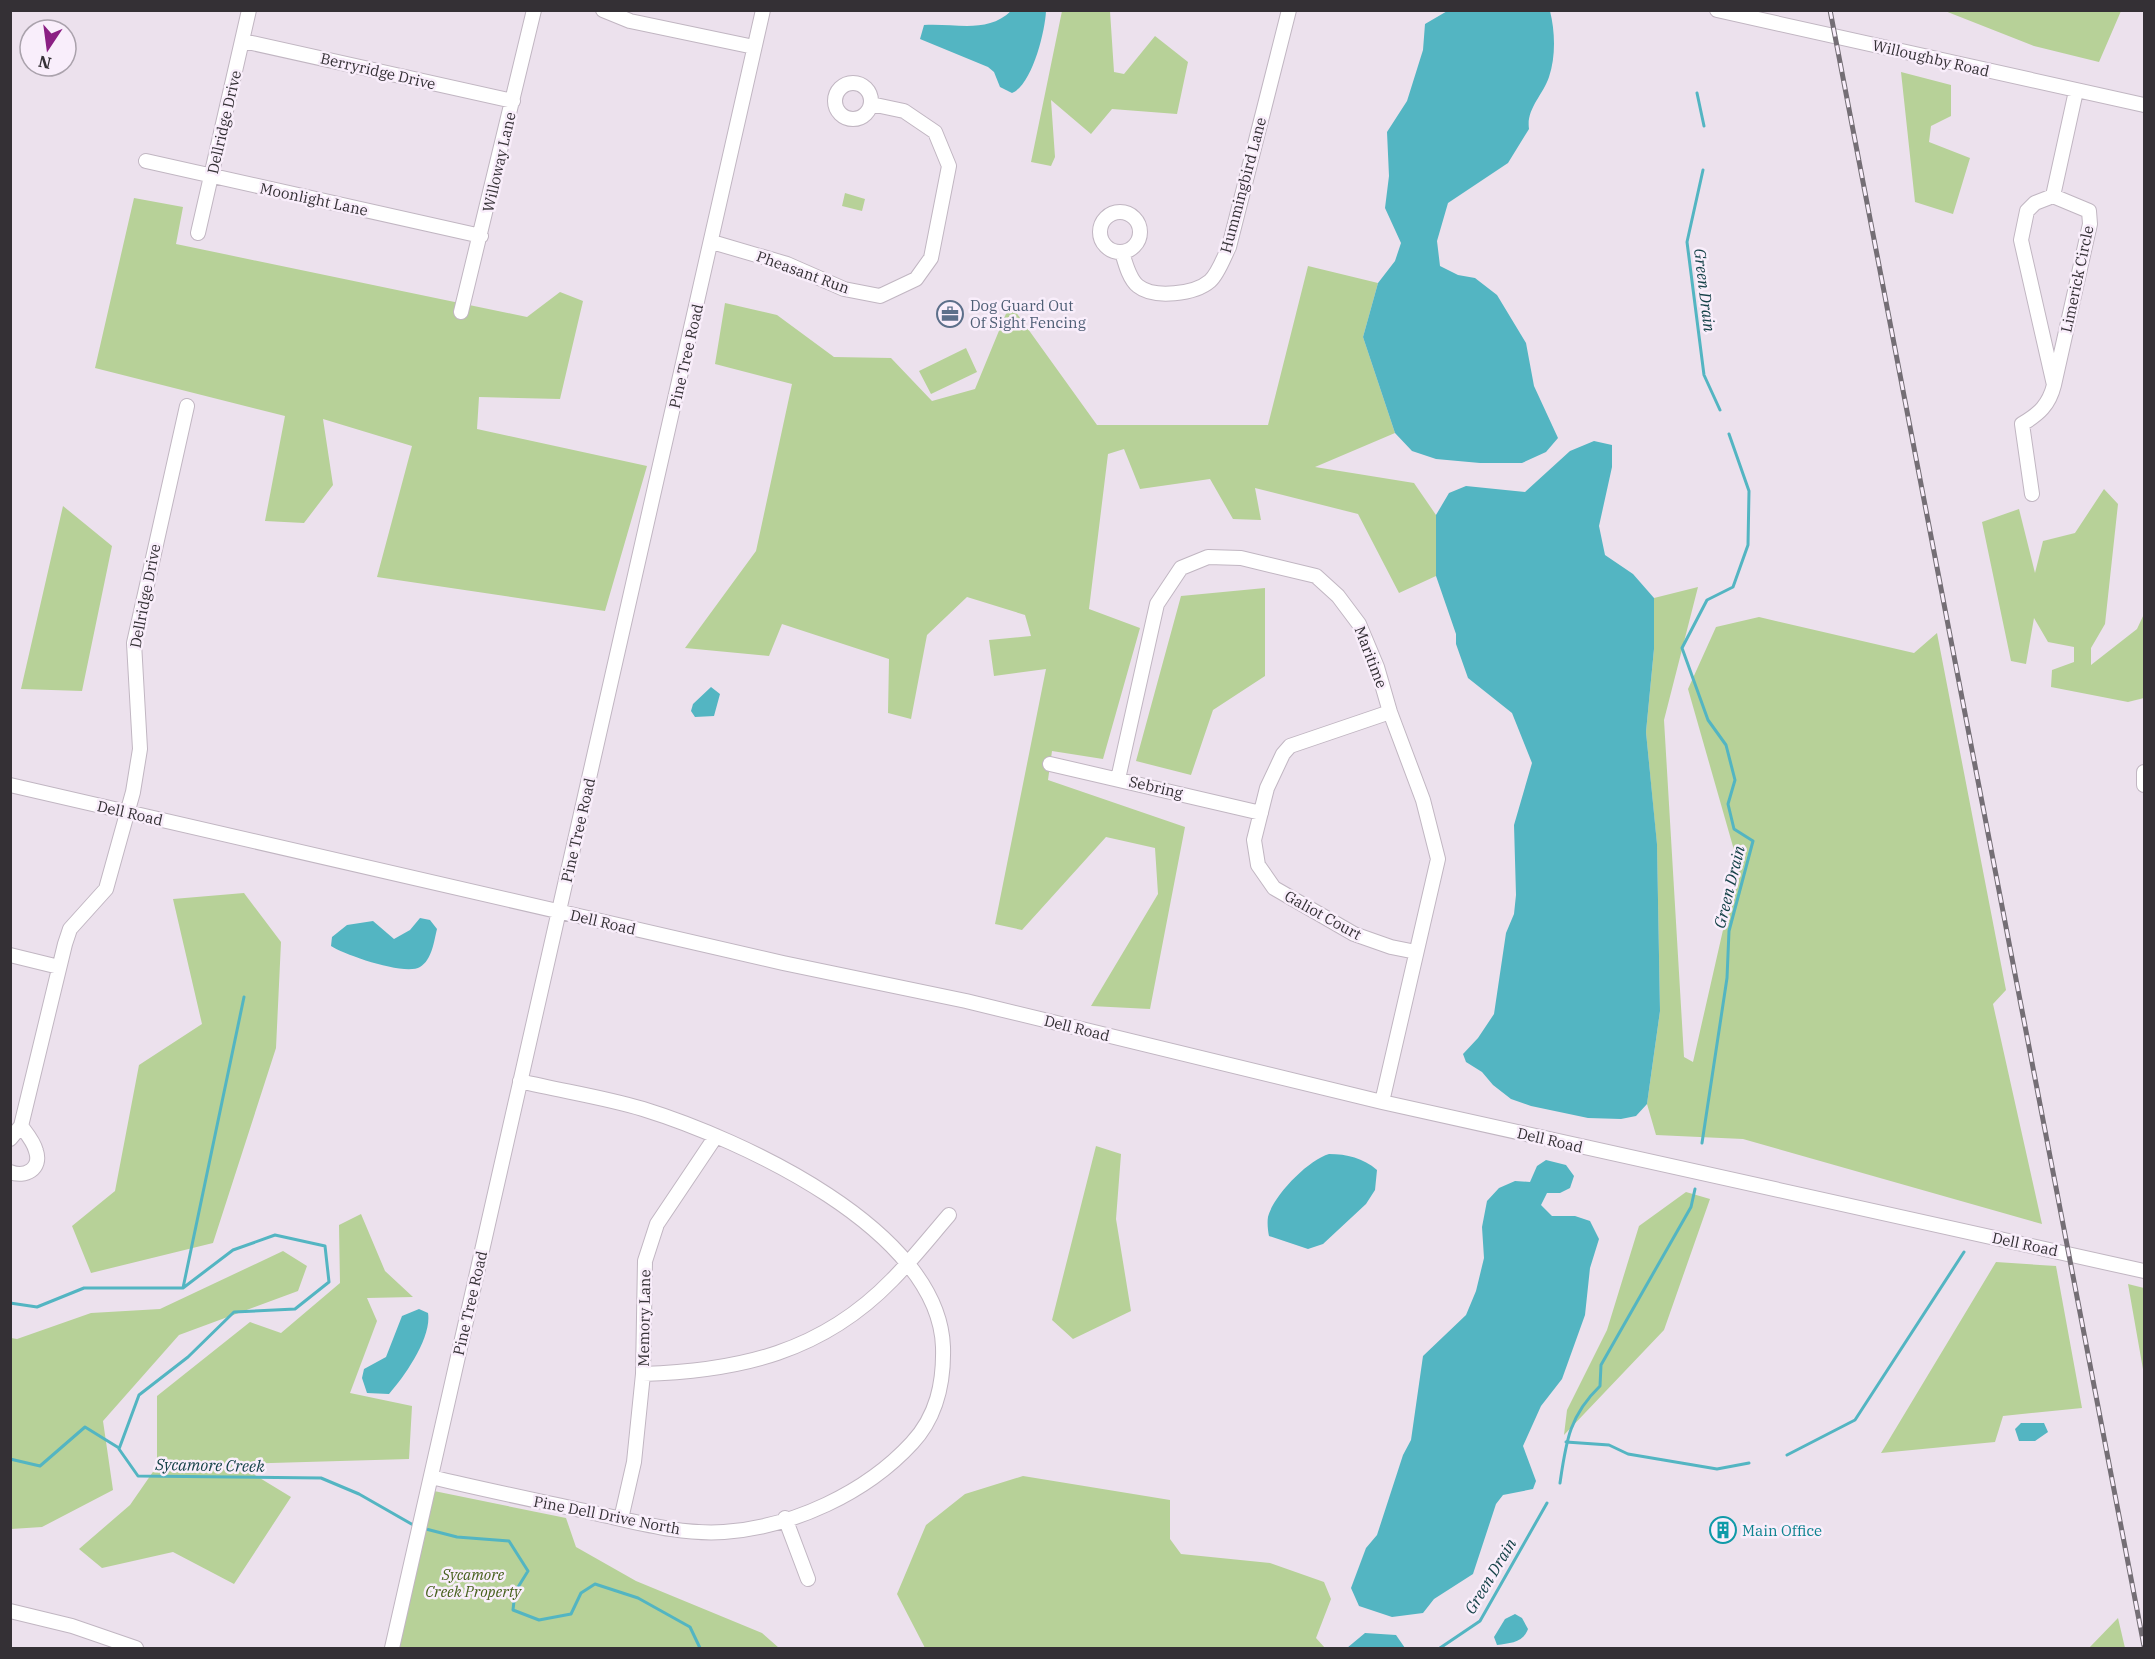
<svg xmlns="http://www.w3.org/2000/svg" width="2155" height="1659" font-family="'IBM Plex Serif',serif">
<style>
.green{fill:#b7d198}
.water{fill:#53b5c2}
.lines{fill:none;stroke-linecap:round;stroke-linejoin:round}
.stream{stroke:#53b5c2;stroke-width:3}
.minor-casing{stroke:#c1b6c2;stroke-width:16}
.minor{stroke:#fff;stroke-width:14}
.rail-casing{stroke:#746e75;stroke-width:5}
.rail{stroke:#f9eefb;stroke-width:3;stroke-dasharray:9;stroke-linecap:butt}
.labels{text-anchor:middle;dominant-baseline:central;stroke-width:5;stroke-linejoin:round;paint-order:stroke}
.street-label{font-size:15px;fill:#343035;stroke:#f9eefb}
.service-label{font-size:15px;fill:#4e5e75;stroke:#f9eefb;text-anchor:start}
.culture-label{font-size:15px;fill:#0d838f;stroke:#f9eefb;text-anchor:start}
.park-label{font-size:15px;font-style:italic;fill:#46601c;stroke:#f9eefb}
.water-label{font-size:16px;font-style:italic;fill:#154248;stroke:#f9eefb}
</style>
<rect width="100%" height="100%" fill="#ece1ed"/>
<path class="green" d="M1062,11h48l4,61 10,2 31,-38 33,26 -11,52 -65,-5 -21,25 -40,-34 4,57 -4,9 -20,-4z
M1945,11h176l-22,51 -65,-16z
M1901,72l50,13v31l-20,10 -2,16 41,16 -17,56 -38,-12z
M845,193l20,6 -3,12 -20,-5z
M134,198l49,9 -7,37 351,73 33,-25 23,9 -23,98 -81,-2 -2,32 170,37 -42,145 -228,-34 35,-131 -89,-27 10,66 -29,38 -39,-2 20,-105 -190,-48z
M1308,266l70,17 -15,54 32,96 -80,34 99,16 22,32v61l-37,17 -41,-79 -103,-26 6,32 -28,-1 -23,-40 -70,10 -16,-40 -16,5 -19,155 51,19 -37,131 -51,-8 -4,29 137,47 -35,182 -59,-3 67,-112 -3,-46 -49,-11 -84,93 -27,-6 51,-255 -52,7 -5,-36 42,-4 -6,-21 -58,-18 -40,38 -16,84 -23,-6 1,-54 -107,-35 -13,32 -84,-8 71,-97 36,-167 -77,-20 10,-61 52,12 57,42 57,1 41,43 43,-12 35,-85 87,121h171z
M966,348l11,24 -46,22 -12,-23z
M2104,489l14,15 -13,120 -14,24v17l46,-36 7,-15v84l-16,4 -77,-15 1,-17 22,-8v-15l-26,-5 -14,-24 -8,46 -15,-3 -29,-139 37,-13 16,64 8,-32 32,-8z
M63,506l49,40 -30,145 -61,-2z
M1698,587l-34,133 20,337 9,5 45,-198 -50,-175 28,-62 43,-10 155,36 23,-20 69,357 -13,14 49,220 -299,-85 -87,-4 -9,-31 13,-93 -3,-166 -11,-113 8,-83v-51z
M1265,588v88l-52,34 -22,65 -55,-14 45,-165z
M244,893l37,49 -5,106 -63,195 -122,30 -19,-47 43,-35 24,-126 63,-41 -29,-125z
M1096,1146l25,8 -5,65 15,92 -58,28 -21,-19z
M1686,1192l24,7 -46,131 -100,105 3,-25 40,-80 32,-104z
M361,1214l24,57 28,26 -46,1 10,23 -27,72 62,13 -3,53 -172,5 54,33 -57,87 -61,-32 -71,16 -23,-19 51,-44 27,-39v-70l93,-74 31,11 59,-50 -1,-58z
M283,1251l24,15 -9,25 -119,44 -76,86 10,69 -71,37 -31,2v-191l6,1 74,-26 69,-4z
M1996,1262l60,4 26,142 -79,8 -8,26 -114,11z
M2128,1284l16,4v87z
M1023,1476l147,24v39l11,15 89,9 54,19 7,17 -15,39 9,10h-400l-28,-54 29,-69 39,-31z
M434,1491l132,27 10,29 60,34 126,52 17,15h-382z
M2118,1618l7,30h-36z"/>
<path class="water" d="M1449,10l101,1c5,20 6,45 -1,66 -6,18 -23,32 -20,52l-21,34 -60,40 -11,38 3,25 18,9 17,3 22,17 29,48 8,43 24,52 -12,14 -24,11h-42l-44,-4 -24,-8 -17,-18 -32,-96 15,-54 17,-22 6,-18 -16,-35 4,-32 -2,-44 20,-31 16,-51 2,-26z
M1011,11h35c-1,21 -14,74 -34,82l-12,-6 -6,-15 -6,-5 -68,-28 4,-14c32,-2 63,9 87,-14z
M1594,441l18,4v22l-13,59 6,29 28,19 21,24v51l-8,83 11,112 3,167 -13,93 -11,12 -15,3 -33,-1 -57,-12 -20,-7 -18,-14 -11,-13 -16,-10 -3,-8 15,-16 16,-24 12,-81 8,-19 2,-19 -2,-70 18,-62 -20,-50 -44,-35 -12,-34v-10l-20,-58v-61l13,-22 17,-7 59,6 45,-41z
M711,687l9,7 -6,22 -19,1 -4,-6 2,-7z
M420,918l10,2 7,9c-3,12 -5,31 -17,38 -15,9 -75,-12 -89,-21l1,-9 15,-12 26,-4 21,18 16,-9z
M1329,1154c18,0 34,4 48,16l-2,20 -9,14 -43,40 -15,5 -39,-13c-1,-5 -2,-13 -1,-19 5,-21 40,-57 61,-63z
M1546,1160l20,5 8,11 -4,12 -10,5h-13l-6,12 11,11h23l15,5 9,18 -9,29 -5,47 -23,64 -21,27 -18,40 13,35 -3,8 -30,6 -7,9 -23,70 -39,25 -11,14 -31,4 -33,-11 -8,-18 15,-40 11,-13 26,-80 8,-15 12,-84 43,-41 10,-24 8,-33 -2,-31 5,-26 12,-13 16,-7 15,1 7,-16z
M419,1309l9,4c4,24 -23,63 -39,81l-22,-1 -5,-15 2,-9 22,-12 16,-41z
M2021,1423h23l4,9 -13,9h-16l-4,-12z
M1515,1614l7,4 6,11c-5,14 -18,14 -31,16l-3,-8 11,-18z
M1365,1633l31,2 9,13h-58z"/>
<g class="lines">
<path class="stream" d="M1697,93l7,33
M1703,170l-16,72 17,133 16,35
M1702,1143l25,-165 2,-47 24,-90 -19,-12 -6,-25 7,-24 -9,-35 -18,-25 -26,-72 25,-48 26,-13 15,-42 1,-54 -20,-57
M183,1288l61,-291
M10,1303l27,4 47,-19h99l50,-38 42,-15 50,11 4,36 -34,27 -61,3 -46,45 -49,38 -20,54 19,27 183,2 38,16 56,32
M1566,1442l43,3 19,9 89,15 32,-6
M1787,1455l68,-35 109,-168
M10,1459l30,7 45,-39 34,21
M1560,1483c6,-41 9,-67 40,-97l1,-21 90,-158 4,-18
M422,1528l35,9 52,4 19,30 -13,21 -2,18 26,10 32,-6 10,-21 14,-9 43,14 52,29 10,21
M1440,1648l40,-27 67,-118"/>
<defs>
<path id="minor" d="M603,10l27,11 124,26
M1717,10l427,95
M243,41l270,60
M835 101a18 18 0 1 1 36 0a18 18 0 1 1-36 0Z
M146,161l335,75
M2053,196l23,-105
M1100 232a20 20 0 1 1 40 0a20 20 0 1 1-40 0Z
M198,233l51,-223
M712,242l75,22 57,25 36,7 36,-17 15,-21 18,-92 -14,-34 -31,-21 -33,-7
M1122,252c3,10 7,27 16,34 16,13 57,8 72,-5 8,-7 14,-24 19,-34l60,-237
M461,312l73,-302
M2032,494l-10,-70c17,-10 27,-19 32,-39l36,-161 -1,-13 -36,-15 -18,7 -8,8 -6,29 33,145
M1390,712l-100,34 -7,8 -16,34 -13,52 4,25 16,23 80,46 37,13 25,5
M1050,764l211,49
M2144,772v13
M1118,779l39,-175 24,-36 27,-11 33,1 75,18 22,20 21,28 18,43 13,45 33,88 15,59 -56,243
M10,785l773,178 183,38 416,101 762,169
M10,955l49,12
M10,1139l11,-13 44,-182 5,-15 36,-40 27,-97 7,-43 -6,-106 53,-237
M10,1172c15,6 32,-3 26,-21 -2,-9 -9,-17 -15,-25
M643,1374c97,-3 179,-22 249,-94 20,-20 38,-43 57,-65
M431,1477c54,13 108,24 163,36 43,9 86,22 130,19 69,-5 142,-39 188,-89 25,-27 32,-60 31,-96 -4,-118 -203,-208 -300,-238 -40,-12 -82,-18 -123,-28
M785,1518l23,61
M621,1519l13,-57 9,-88 2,-113 12,-37 59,-88
M10,1611l62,15 64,22
M392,1648l371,-1638"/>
</defs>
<use href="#minor" class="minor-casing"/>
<use href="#minor" class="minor"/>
<defs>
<path id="rail" d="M1830,10l314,1636"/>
</defs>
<use href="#rail" class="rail-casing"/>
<use href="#rail" class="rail"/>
</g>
<defs>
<symbol id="office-ring" viewBox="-11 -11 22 22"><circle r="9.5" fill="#f9eefb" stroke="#5c6f8a" stroke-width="1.5"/><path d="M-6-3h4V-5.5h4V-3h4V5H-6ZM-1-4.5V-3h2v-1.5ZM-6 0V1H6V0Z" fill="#5c6f8a"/></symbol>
<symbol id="building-ring" viewBox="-11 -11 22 22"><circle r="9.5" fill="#f9eefb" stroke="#0f9aa8" stroke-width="1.5"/><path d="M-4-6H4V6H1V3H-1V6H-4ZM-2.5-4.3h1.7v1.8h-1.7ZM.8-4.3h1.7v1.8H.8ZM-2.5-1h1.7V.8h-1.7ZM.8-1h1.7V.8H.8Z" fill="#0f9aa8"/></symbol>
</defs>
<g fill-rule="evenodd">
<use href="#office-ring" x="935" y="299" width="30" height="30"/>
<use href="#building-ring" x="1708" y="1515" width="30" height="30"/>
</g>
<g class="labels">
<g class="street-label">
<text transform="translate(1931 58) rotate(13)">Willoughby Road</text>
<text transform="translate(378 71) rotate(13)">Berryridge Drive</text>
<text transform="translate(224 122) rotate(-77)">Dellridge Drive</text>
<text transform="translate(499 162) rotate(-77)">Willoway Lane</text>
<text transform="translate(1243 185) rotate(-75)">Hummingbird Lane</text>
<text transform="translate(314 199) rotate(12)">Moonlight Lane</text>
<text transform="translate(803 272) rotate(20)">Pheasant Run</text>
<text transform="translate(2077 279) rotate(-78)">Limerick Circle</text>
<text transform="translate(686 356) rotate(-77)">Pine Tree Road</text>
<text transform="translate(145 596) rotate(-79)">Dellridge Drive</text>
<text transform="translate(1371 657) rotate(69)">Maritime</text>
<text transform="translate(1156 787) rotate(13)">Sebring</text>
<text transform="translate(130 813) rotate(13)">Dell Road</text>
<text transform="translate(578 830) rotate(-77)">Pine Tree Road</text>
<text transform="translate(1323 915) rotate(29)">Galiot Court</text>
<text transform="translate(603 922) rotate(13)">Dell Road</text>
<text transform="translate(1077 1028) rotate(14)">Dell Road</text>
<text transform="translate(1550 1140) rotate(13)">Dell Road</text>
<text transform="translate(2025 1244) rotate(12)">Dell Road</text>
<text transform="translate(470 1303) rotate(-77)">Pine Tree Road</text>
<text transform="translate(644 1318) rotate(-89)">Memory Lane</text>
<text transform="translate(607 1515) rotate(11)">Pine Dell Drive North</text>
</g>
<g class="service-label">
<text x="970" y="305">Dog Guard Out<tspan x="970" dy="17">Of Sight Fencing</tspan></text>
</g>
<g class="culture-label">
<text x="1742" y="1530">Main Office</text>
</g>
<g class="park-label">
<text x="473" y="1574">Sycamore<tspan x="473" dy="17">Creek Property</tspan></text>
</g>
<g class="water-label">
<text transform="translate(1705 290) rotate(83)">Green Drain</text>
<text transform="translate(1729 887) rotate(-76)">Green Drain</text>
<text transform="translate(210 1465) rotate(1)">Sycamore Creek</text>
<text transform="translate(1490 1576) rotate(-59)">Green Drain</text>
</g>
</g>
<rect width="2155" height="1659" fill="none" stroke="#343035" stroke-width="24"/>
<g transform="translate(48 48) rotate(193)"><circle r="28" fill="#f9eefb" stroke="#aaa2ac" stroke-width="1.5"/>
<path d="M0-4.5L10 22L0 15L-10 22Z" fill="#8b1f83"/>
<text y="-9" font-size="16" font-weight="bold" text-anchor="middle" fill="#343035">N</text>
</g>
</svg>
